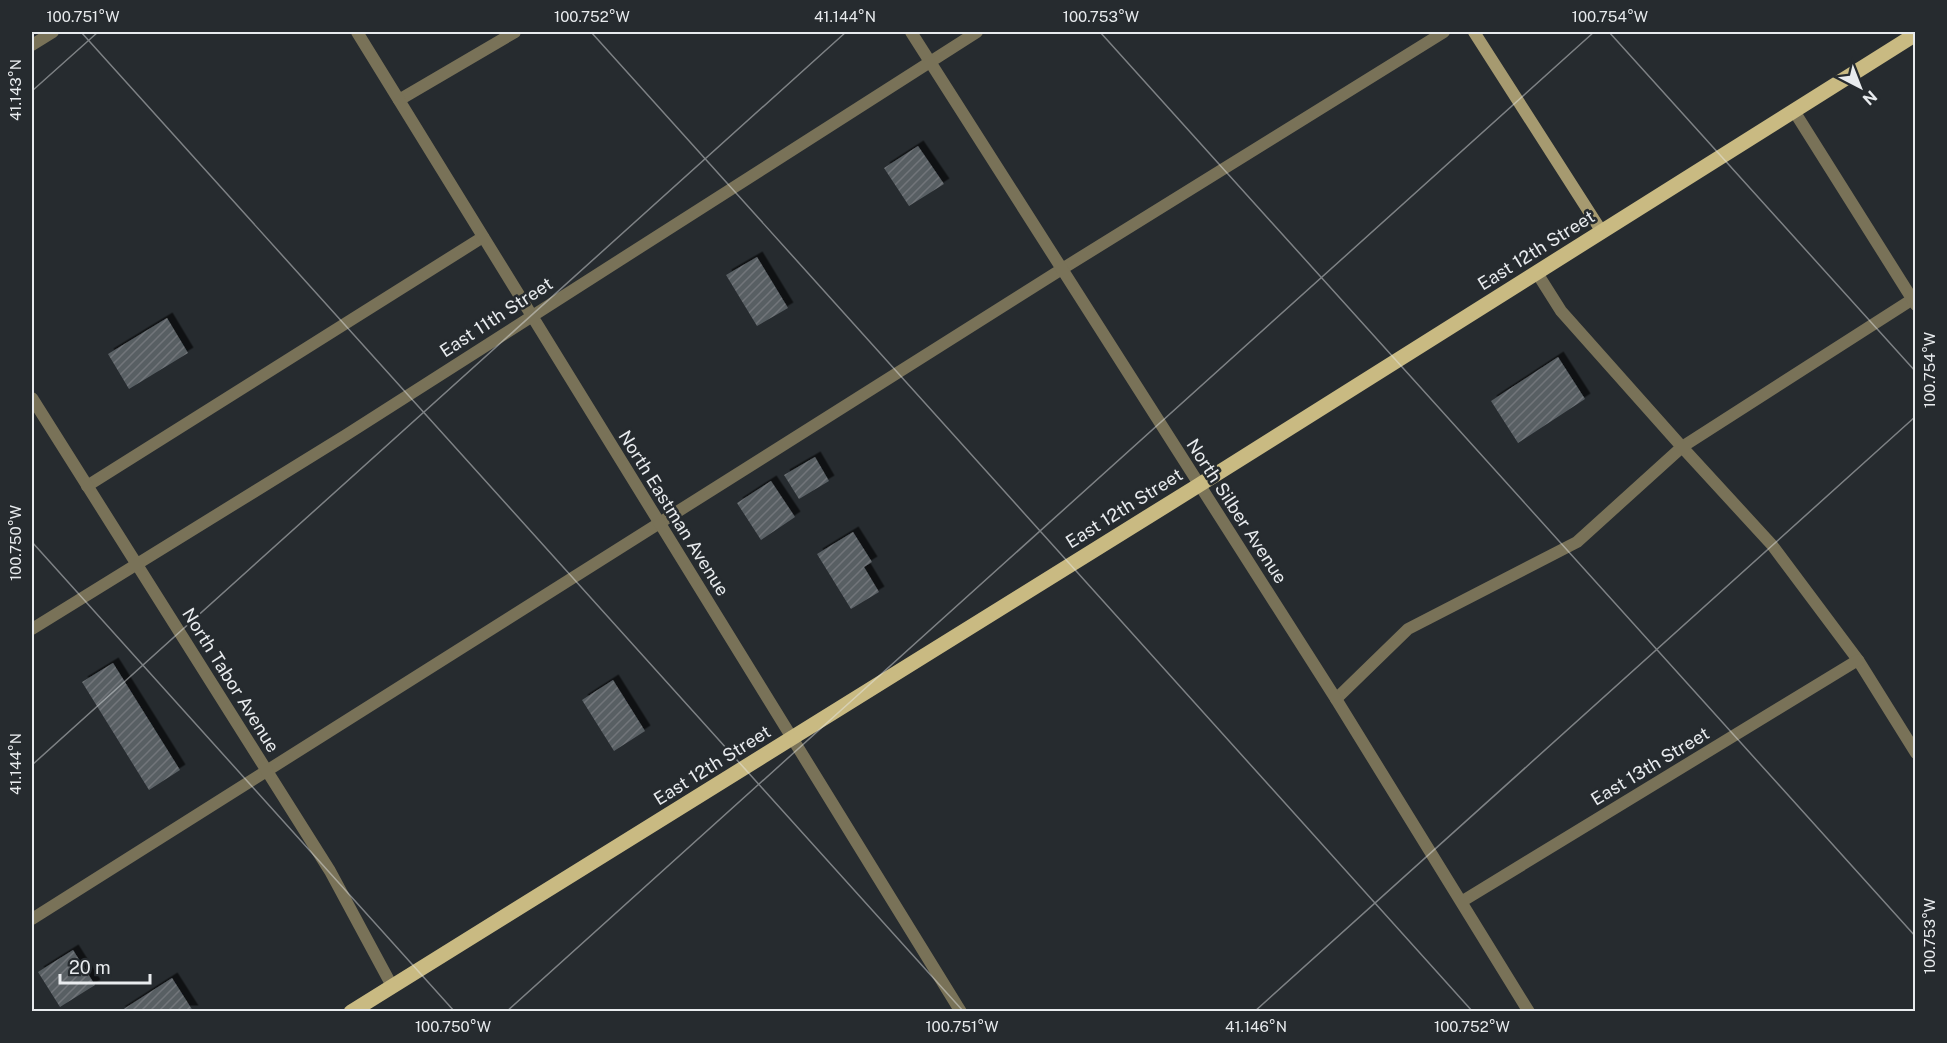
<svg xmlns="http://www.w3.org/2000/svg" width="1947" height="1043" font-family="'Public Sans',sans-serif">
<style>
.building{fill:url(#building-hatch);filter:url(#shadow)}
.lines{fill:none;stroke-linecap:round;stroke-linejoin:round}
.service{stroke:#797258;stroke-width:12}
.minor{stroke:#797258;stroke-width:12}
.secondary{stroke:#a69a70;stroke-width:12}
.primary{stroke:#c9ba82;stroke-width:15}
.ticks{fill:none;stroke:#e8ebee;stroke-width:1.5;stroke-opacity:0.45}
.labels{text-anchor:middle;dominant-baseline:central;stroke-width:5;stroke-linejoin:round;paint-order:stroke}
.street-label{font-size:18px;fill:#e8ebee;stroke:#262b2f}
.neatline{fill:none;stroke:#e8ebee;stroke-width:2}
.ticks-label{font-size:15px;text-anchor:middle;fill:#e8ebee}
</style>
<defs>
<pattern id="building-hatch" width="6" height="6" patternUnits="userSpaceOnUse" patternTransform="scale(1.5)"><rect width="6" height="6" fill="#595f64"/><path d="M-1 1l2-2M0 6l6-6M5 7l2-2" fill="none" stroke="#71767a"/></pattern>
<filter id="shadow"><feDropShadow dx="5.5" dy="-5.5" stdDeviation="0" flood-color="#0009"/></filter>
</defs>
<rect width="100%" height="100%" fill="#262b2f"/>
<path class="building" d="M918,146l26,38 -35,22 -25,-38z
M757,257l31,51 -31,18 -31,-51z
M167,318l21,35 -59,36 -21,-35z
M1558,357l27,42 -67,44 -27,-42z
M815,457l14,24 -30,18 -15,-24z
M771,481l24,36 -34,23 -24,-37z
M853,532l19,30 -8,5 15,25 -28,17 -34,-55z
M113,663l67,107 -31,20 -67,-108z
M613,680l32,51 -31,20 -32,-51z
M73,950l22,35 -35,22 -22,-35z
M172,978l21,33 -74,1z"/>
<g class="lines">
<path class="service" d="M399,100l116,-68
M1537,273l24,38 121,136 90,98 86,115 58,93
M87,486l396,-249
M1336,699l72,-70 169,-87 105,-95 234,-150
M32,919l1030,-650 382,-237"/>
<path class="minor" d="M357,32l604,980
M911,32l425,667 193,313
M32,45l21,-13
M1794,111l122,194
M32,398l298,473 62,115
M32,629l314,-194 631,-403
M1461,902l397,-242"/>
<path class="secondary" d="M1474,32l128,200"/>
<path class="primary" d="M351,1012l848,-527 717,-451"/>
</g>
<path class="ticks" d="M81,32l883,980M591,32l882,980M1100,32l816,905M1609,32l307,340M32,91l66,-59M32,542l423,470M32,765l814,-733M506,1012l1088,-980M1254,1012l662,-596"/>
<g class="labels">
<g class="street-label">
<text transform="translate(1536 250) rotate(-32)">East 12th Street</text>
<text transform="translate(496 317) rotate(-33)">East 11th Street</text>
<text transform="translate(1124 508) rotate(-32)">East 12th Street</text>
<text transform="translate(1237 511) rotate(57)">North Silber Avenue</text>
<text transform="translate(674 513) rotate(58)">North Eastman Avenue</text>
<text transform="translate(231 680) rotate(58)">North Tabor Avenue</text>
<text transform="translate(712 765) rotate(-32)">East 12th Street</text>
<text transform="translate(1650 766) rotate(-31)">East 13th Street</text>
</g>
</g>
<rect width="1947" height="1043" fill="none" stroke="#262b2f" stroke-width="66"/>
<g transform="translate(1860 87) rotate(138)" stroke="#262b2f" stroke-width="4.5" paint-order="stroke">
<path d="M0-4.5L10 22L0 15L-10 22Z" fill="#e8ebee"/>
<text y="-9" font-size="16" font-weight="bold" text-anchor="middle" fill="#e8ebee">N</text>
</g>
<path d="M60 974v9h90v-9" fill="none" stroke="#e8ebee" stroke-width="3"/>
<text x="69" y="974" font-size="18" fill="#e8ebee" stroke="#262b2f" stroke-width="4.5" paint-order="stroke">20 m</text>
<rect x="33" y="33" width="1881" height="977" class="neatline"/>
<g class="ticks-label">
<text x="83" y="22">100.751°W</text>
<text x="592" y="22">100.752°W</text>
<text x="845" y="22">41.144°N</text>
<text x="1101" y="22">100.753°W</text>
<text x="1610" y="22">100.754°W</text>
<text transform="translate(16 90) rotate(-90)" y="5">41.143°N</text>
<text transform="translate(1930 370) rotate(-90)" y="5">100.754°W</text>
<text transform="translate(16 543) rotate(-90)" y="5">100.750°W</text>
<text transform="translate(16 764) rotate(-90)" y="5">41.144°N</text>
<text transform="translate(1930 936) rotate(-90)" y="5">100.753°W</text>
<text x="453" y="1032">100.750°W</text>
<text x="962" y="1032">100.751°W</text>
<text x="1256" y="1032">41.146°N</text>
<text x="1472" y="1032">100.752°W</text>
</g>
</svg>
